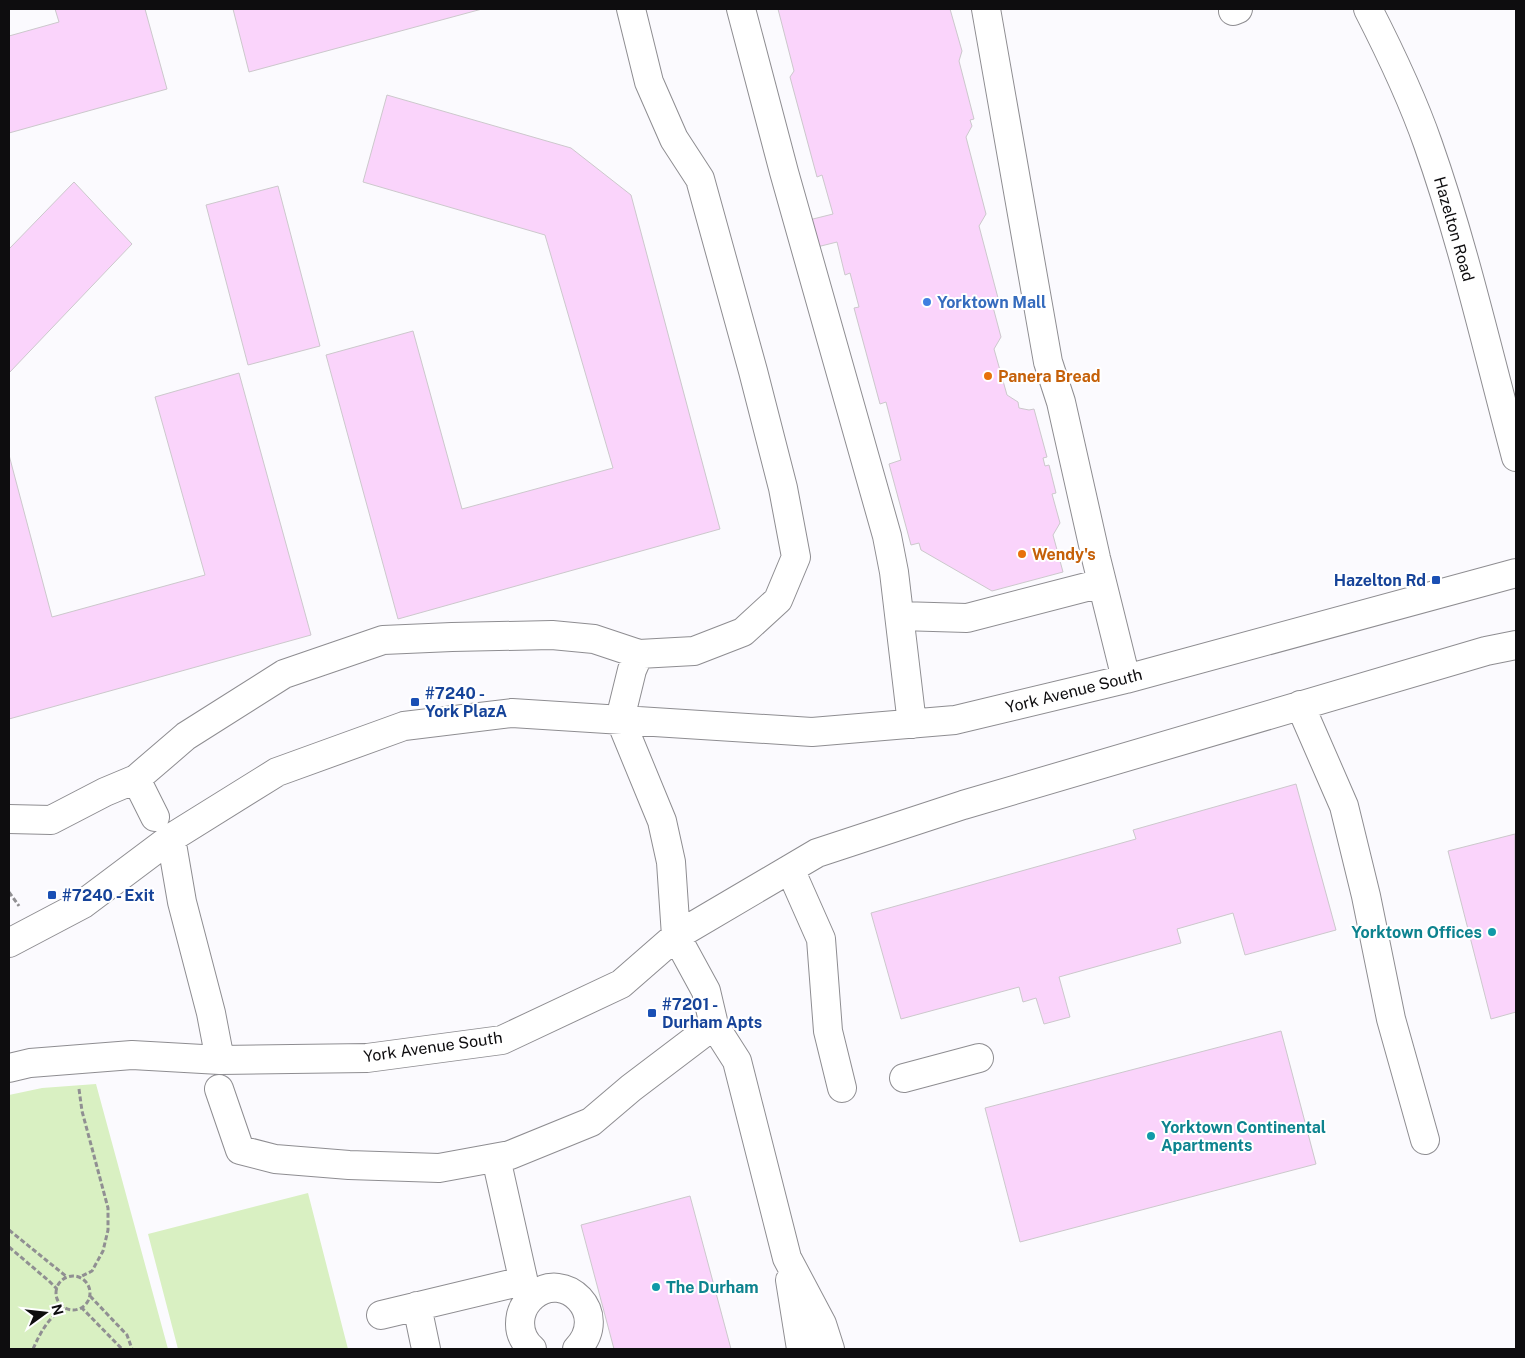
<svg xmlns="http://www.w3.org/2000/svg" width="1525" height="1358" font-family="'Public Sans',sans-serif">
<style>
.green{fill:#d9f0c2}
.building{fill:#fad4fb;stroke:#ccc8cc}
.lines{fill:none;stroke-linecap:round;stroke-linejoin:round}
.minor-casing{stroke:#8e8d91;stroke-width:30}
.path{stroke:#908f92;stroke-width:3;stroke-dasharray:5 2.5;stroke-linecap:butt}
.minor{stroke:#fff;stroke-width:28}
.shop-dot{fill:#3f7fe0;stroke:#fff;stroke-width:2}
.food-dot{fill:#e8710a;stroke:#fff;stroke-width:2}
.transit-dot{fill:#1a4fb4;stroke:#fff;stroke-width:2}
.culture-dot{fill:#0f9aa8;stroke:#fff;stroke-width:2}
.labels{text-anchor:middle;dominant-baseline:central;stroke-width:4;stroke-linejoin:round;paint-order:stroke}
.street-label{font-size:16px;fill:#0e0d0f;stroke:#fff}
.shop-label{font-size:16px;font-weight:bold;fill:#366cbe;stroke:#fff;text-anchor:start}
.food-label{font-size:16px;font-weight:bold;fill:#c56008;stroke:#fff;text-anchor:start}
.transit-label{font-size:16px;font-weight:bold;fill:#164399;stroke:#fff;text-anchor:start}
.culture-label{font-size:16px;font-weight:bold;fill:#0d838f;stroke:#fff;text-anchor:start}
</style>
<rect width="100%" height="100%" fill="#fbfafe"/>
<path class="green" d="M96,1084l72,265h-159v-254l33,-7z
M308,1193l40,156h-170l-30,-115z"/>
<path class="building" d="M55,9h90l22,80 -158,44v-97l50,-14z
M233,9h249l-233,63z
M778,9h172l12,42 -3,10 15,58 -4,1 2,6 -6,11 20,77 -7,12 19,72 -5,9 8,30 -7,12 13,46 11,7 1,6 10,2 5,-1 13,48 -4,1 2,8 4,-1 7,28 -4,1 8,29 -7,12 10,37 -71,19 -71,-41 -2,-7 -8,2 -22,-81 12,-4 -15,-58 -6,2 -26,-96 5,-1 -9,-34 -5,2 -8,-33 -20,5 -8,-27 24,-6 -11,-39 -5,2 -27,-100 4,-6z
M387,95l184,53 60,47 89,334 -322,90 -72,-264 87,-24 49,178 151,-41 -68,-233 -182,-53z
M74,182l58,62 -123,129v-124z
M278,186l42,160 -72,19 -42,-160z
M239,373l72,262 -302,84v-264l43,162 153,-42 -50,-178z
M1296,784l40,146 -91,25 -12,-42 -56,16 4,14 -122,34 11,40 -26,7 -8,-26 -13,4 -4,-15 -118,32 -30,-106 265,-74 -3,-9z
M1515,834l1,178 -25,7 -43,-168z
M1281,1031l35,133 -296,78 -35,-134z
M690,1196l41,153h-117l-33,-124z"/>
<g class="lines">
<defs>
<path id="minor" d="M741,9l43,163 103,364 7,36 18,152
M986,9l62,353 13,40 35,156 30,121
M1368,9c22,43 44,89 60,135 36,102 60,209 88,313
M1233,11l5,-2
M900,616l67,2 135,-35
M1300,705l44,101 22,90 25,123 34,121
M620,719l12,-49 7,-16 55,-3 49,-19 35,-32 18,-43 -13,-69 -30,-117 -53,-192 -26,-40 -25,-57 -18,-73
M136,779l50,-43 98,-62 99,-34 69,-3 100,-2 42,4 45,15
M9,819l42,1 54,-28 31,-13 19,38
M171,838l11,64 29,111 9,47
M790,869l31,70 7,92 14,57
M9,943l74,-39 88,-66 106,-66 127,-46 108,-13 300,19 143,-12 171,-41 390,-106
M714,1025l23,36 50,197 35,66 8,25
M9,1068l21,-5 102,-8 88,5 147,-2 135,-18 119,-56 55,-48 141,-83 146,-48 523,-154 30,-6
M904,1078l75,-20
M219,1089l21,61 35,9 74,6 90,3 71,-13 81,-33 40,-34 83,-63 -8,-34 -30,-55 -5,-74 -9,-41 -42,-102
M496,1158l32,143
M790,1280l11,69
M417,1306l9,43
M381,1315l142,-34
M532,1349c-10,-9 -14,-20 -11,-34 2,-8 6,-14 12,-19 31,-27 78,17 44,53"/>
</defs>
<use href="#minor" class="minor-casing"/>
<path class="path" d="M9,892l10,14
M79,1089l3,22 26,97v22l-5,21 -11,20 -12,6
M9,1230l58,47
M9,1247l40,34 8,8
M56 1293a17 17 0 1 1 34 0a17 17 0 1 1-34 0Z
M90,1296l37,39 5,14
M81,1307l41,42
M33,1349c8,-18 15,-30 31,-42"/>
<use href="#minor" class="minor"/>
</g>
<circle class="shop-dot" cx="927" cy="302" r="5"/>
<g class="food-dot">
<circle cx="988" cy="376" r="5"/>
<circle cx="1022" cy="554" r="5"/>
</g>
<g class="transit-dot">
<rect x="1431" y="575" width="10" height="10" rx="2.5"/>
<rect x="410" y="697" width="10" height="10" rx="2.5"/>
<rect x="47" y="890" width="10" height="10" rx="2.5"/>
<rect x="647" y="1008" width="10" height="10" rx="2.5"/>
</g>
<g class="culture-dot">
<circle cx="1492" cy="932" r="5"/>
<circle cx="1151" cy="1136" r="5"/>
<circle cx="656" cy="1287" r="5"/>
</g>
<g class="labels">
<g class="street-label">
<text transform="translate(1454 229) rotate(74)">Hazelton Road</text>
<text transform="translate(1074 691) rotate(-14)">York Avenue South</text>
<text transform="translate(433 1047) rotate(-8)">York Avenue South</text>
</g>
<g class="shop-label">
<text x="937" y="302">Yorktown Mall</text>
</g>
<g class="food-label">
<text x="998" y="376">Panera Bread</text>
<text x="1032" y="554">Wendy's</text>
</g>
<g class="transit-label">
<text x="1426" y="580" text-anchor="end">Hazelton Rd</text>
<text x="425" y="693">#7240 -<tspan x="425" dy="18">York PlazA</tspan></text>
<text x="62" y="895">#7240 - Exit</text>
<text x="662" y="1004">#7201 -<tspan x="662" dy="18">Durham Apts</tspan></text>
</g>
<g class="culture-label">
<text x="1482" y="932" text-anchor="end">Yorktown Offices</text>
<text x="1161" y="1127">Yorktown Continental<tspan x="1161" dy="18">Apartments</tspan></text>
<text x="666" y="1287">The Durham</text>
</g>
</g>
<rect width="1525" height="1358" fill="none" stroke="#0e0d0f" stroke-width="20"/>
<g transform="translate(45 1313) rotate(75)" stroke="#ffffff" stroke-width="4" paint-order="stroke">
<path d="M0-4L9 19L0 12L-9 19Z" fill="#0e0d0f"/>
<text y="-8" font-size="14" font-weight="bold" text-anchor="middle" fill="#0e0d0f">N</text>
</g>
</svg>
